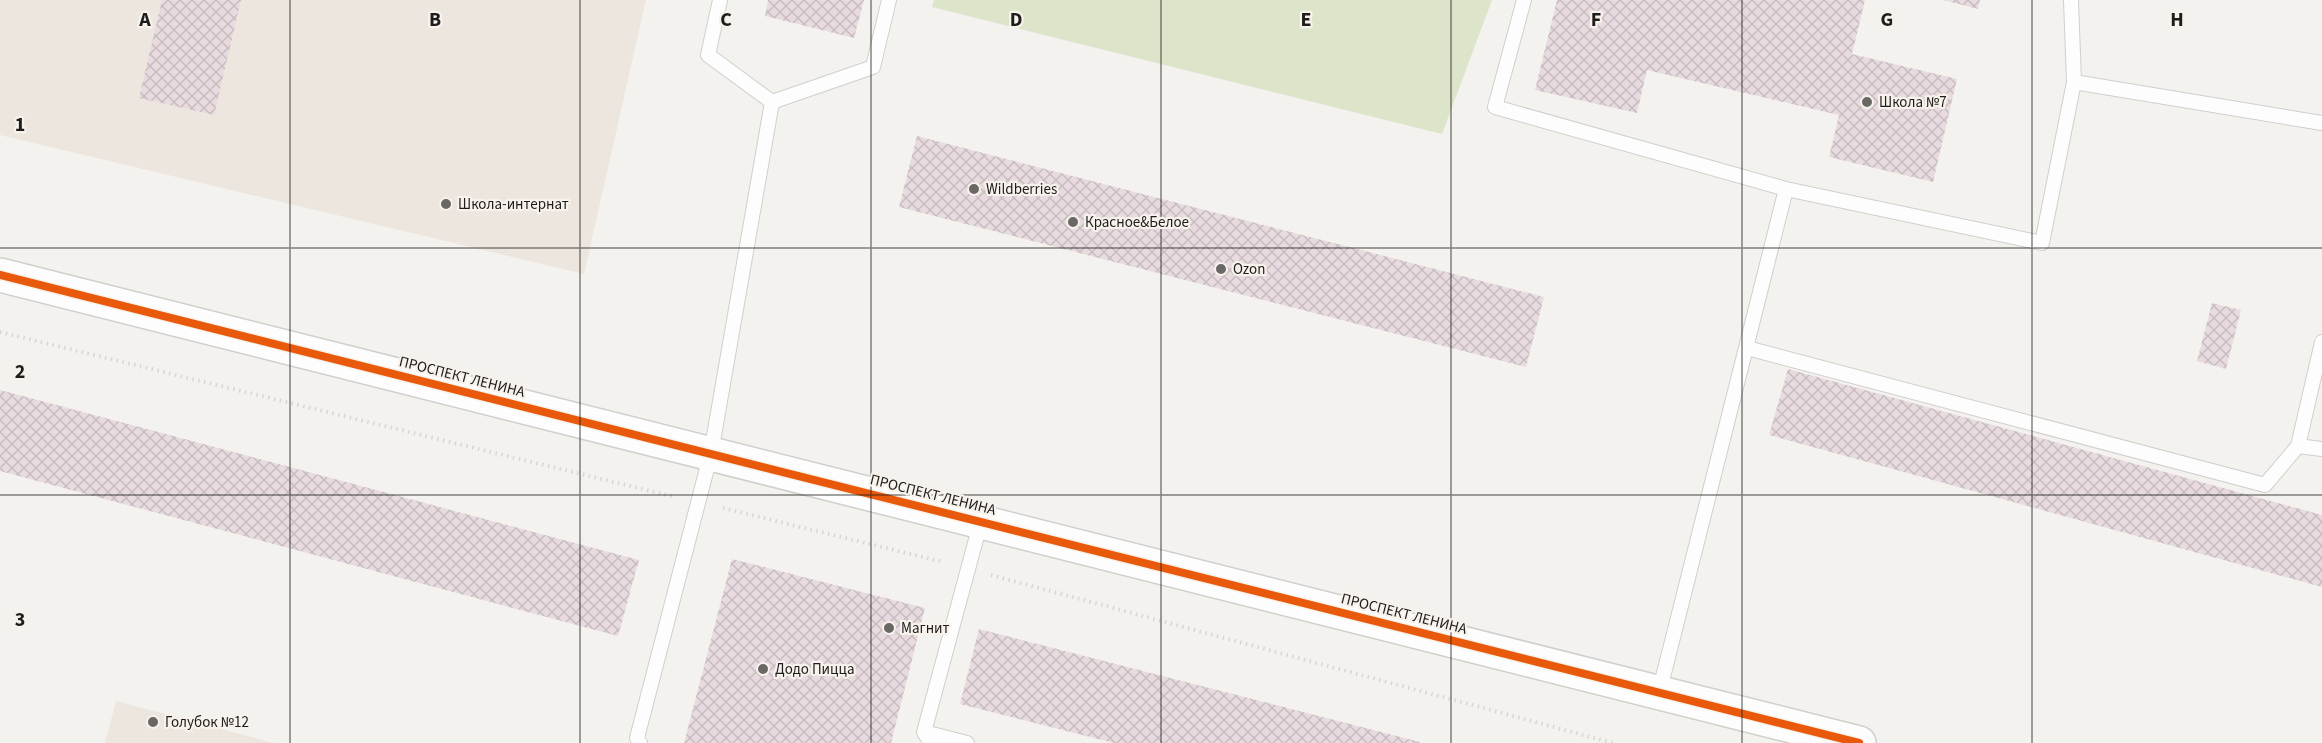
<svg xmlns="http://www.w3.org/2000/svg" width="2322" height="743" font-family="'Source Sans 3',sans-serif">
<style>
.built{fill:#ede6de}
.green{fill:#dce5ca}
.building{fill:url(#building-cross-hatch)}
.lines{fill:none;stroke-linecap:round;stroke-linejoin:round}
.service-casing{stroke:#d1cfcc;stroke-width:16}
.tertiary-casing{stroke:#d1cfcc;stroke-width:36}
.path{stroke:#d6d6d5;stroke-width:4;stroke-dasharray:1.5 4.5;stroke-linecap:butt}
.service{stroke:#fdfdfd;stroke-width:14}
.tertiary{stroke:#fdfdfd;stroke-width:33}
.cycleway-casing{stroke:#f7f2ec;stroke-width:11}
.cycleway{stroke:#e8590c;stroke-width:8}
.grid{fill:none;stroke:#1e1d1b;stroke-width:1.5;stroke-opacity:0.55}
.poi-dot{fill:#696865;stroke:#f7f2ec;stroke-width:2}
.labels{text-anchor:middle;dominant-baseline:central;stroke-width:4.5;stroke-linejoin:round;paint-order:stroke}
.poi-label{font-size:15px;fill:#1e1d1b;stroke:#f7f2ec;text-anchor:start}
.street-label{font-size:15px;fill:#1e1d1b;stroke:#f7f2ec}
.grid-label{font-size:20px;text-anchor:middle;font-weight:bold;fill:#1e1d1b;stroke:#f7f2ec;stroke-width:4.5;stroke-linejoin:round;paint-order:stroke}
</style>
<defs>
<pattern id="building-cross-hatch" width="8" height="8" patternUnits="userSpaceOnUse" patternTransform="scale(1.5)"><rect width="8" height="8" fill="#e8dbe0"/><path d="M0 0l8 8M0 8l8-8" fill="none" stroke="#c7bcc0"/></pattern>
</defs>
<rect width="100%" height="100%" fill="#f4f2ef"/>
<path class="built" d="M0,0h646l-62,274 -584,-139z
M116,701l158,42h-169z"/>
<path class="green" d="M934,0h558l-50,134 -510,-127z"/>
<path class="building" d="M162,0h79l-27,115 -75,-17z
M768,0h96l-10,38 -89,-22z
M1557,0h308l-13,54 105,25 -24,103 -104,-25 10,-42 -192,-45 -10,43 -102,-23z
M1943,0h37l-2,9z
M917,136l627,161 -18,70 -627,-160z
M2212,303l29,7 -15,59 -29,-8z
M1788,369l534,146v72l-553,-152z
M0,390l639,170 -21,76 -618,-165z
M732,559l193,49 -34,135h-207z
M979,629l441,113v1h-306l-154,-39z"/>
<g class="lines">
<defs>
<path id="service" d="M720,0l-12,55 64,47
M1524,0l-29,107 291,82 256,54 32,-161 -3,-82
M2074,82l248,41
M772,102l101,-35 16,-67
M1747,348l518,137 33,-39 24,-104
M2298,446l24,3
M1659,693l127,-504
M924,732l43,11
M640,743l-3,-5 74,-285 61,-351
M931,743l-7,-11 57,-211"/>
<path id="tertiary" d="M0,275l1859,468"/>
</defs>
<use href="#service" class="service-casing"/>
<use href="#tertiary" class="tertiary-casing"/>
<path class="path" d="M0,332l675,165
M723,508l220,54
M991,575l622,168"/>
<use href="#service" class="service"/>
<use href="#tertiary" class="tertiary"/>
<defs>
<path id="cycleway" d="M0,275l1859,468"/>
</defs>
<use href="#cycleway" class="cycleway-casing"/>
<use href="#cycleway" class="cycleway"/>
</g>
<path class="grid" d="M290,0v743M580,0v743M871,0v743M1161,0v743M1451,0v743M1742,0v743M2032,0v743M0,248h2322M0,495h2322"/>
<g class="poi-dot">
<circle cx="1867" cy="102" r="6"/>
<circle cx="974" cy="189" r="6"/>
<circle cx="446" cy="204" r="6"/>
<circle cx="1073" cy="222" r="6"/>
<circle cx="1221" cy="269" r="6"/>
<circle cx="889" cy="628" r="6"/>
<circle cx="763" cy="669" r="6"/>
<circle cx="153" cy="722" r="6"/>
</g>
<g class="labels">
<g class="poi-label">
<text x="1879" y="102">Школа №7</text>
<text x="986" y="189">Wildberries</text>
<text x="458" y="204">Школа-интернат</text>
<text x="1085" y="222">Красное&amp;Белое</text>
<text x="1233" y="269">Ozon</text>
<text x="901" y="628">Магнит</text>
<text x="775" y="669">Додо Пицца</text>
<text x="165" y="722">Голубок №12</text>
</g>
<g class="street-label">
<text transform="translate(462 377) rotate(14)">ПРОСПЕКТ ЛЕНИНА</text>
<text transform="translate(933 495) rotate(14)">ПРОСПЕКТ ЛЕНИНА</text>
<text transform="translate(1404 614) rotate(14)">ПРОСПЕКТ ЛЕНИНА</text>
</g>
</g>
<g class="grid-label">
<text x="145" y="26">A</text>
<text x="435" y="26">B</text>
<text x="726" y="26">C</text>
<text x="1016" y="26">D</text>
<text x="1306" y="26">E</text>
<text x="1596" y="26">F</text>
<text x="1887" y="26">G</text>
<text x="2177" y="26">H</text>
<text x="20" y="131">1</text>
<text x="20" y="378">2</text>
<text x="20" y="626">3</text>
</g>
</svg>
